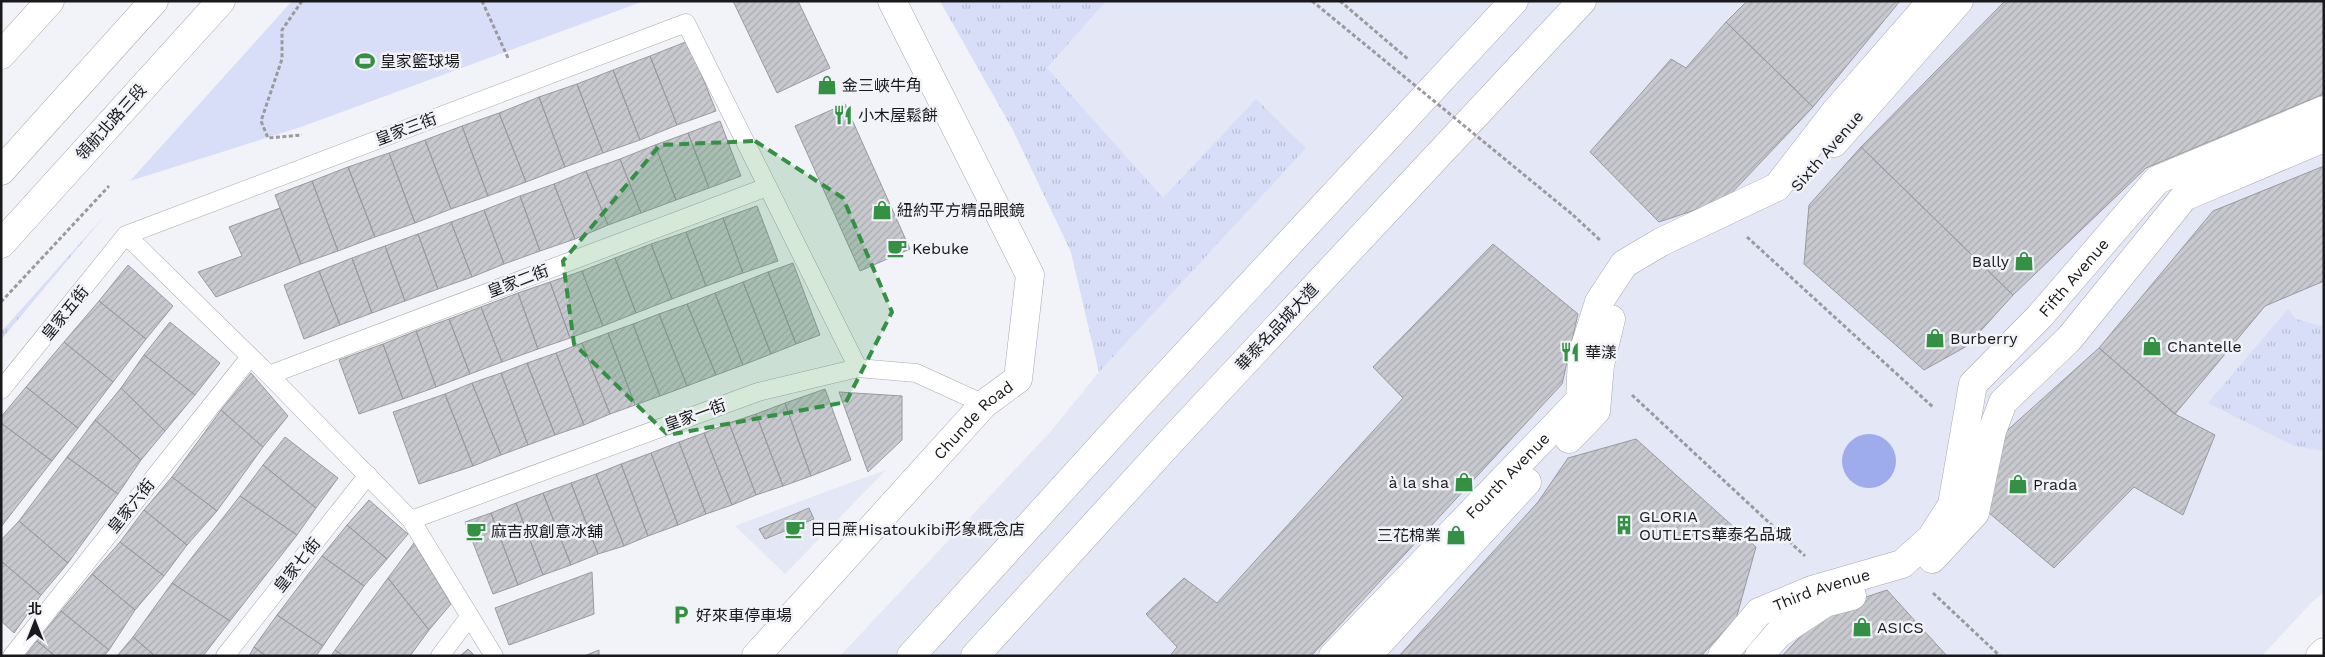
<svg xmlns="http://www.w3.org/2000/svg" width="2325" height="657" font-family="'Work Sans','Noto Sans TC',sans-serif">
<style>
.built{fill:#e4e7f5}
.grass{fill:url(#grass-tufts)}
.park{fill:#d8def8}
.water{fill:#9eabed}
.building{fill:url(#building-hatch);stroke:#999aa0}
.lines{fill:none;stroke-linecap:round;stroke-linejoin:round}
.lane-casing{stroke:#a8a9af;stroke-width:19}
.street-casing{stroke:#a8a9af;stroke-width:29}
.secondary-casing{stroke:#a8a9af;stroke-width:29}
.path{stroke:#99999e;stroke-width:3;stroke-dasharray:4 2.5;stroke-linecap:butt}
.lane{stroke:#fff;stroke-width:18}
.street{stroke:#fff;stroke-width:28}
.secondary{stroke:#fff;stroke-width:28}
.path-bridge{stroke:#99999e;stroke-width:3;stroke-dasharray:4 2.5;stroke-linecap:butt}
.marked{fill:#349143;fill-opacity:0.2;stroke:#349143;stroke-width:4;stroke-dasharray:10 6;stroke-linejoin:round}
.labels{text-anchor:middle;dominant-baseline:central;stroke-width:5;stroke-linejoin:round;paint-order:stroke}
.poi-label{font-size:16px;fill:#19191c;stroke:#f2f3f9;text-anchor:start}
.street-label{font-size:16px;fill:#19191c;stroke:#f2f3f9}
</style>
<defs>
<pattern id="grass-tufts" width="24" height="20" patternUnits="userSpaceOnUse" patternTransform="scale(1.25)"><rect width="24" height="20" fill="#d8def8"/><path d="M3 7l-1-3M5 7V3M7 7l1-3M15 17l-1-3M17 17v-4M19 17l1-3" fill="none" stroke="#b9bed4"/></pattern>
<pattern id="building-hatch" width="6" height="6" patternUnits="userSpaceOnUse" patternTransform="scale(1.25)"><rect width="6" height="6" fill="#c7c9cf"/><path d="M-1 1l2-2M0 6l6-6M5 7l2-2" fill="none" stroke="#aaacb1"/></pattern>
</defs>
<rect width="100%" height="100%" fill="#f2f3f9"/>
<path class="built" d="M940,1h1384v591l-13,11 -49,53h-1422l211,-225 48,-59 -28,-120 -58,-122z
M886,470l-101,104 -50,-48 87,-33z"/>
<path class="grass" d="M940,1h166l-59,67 116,130 93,-99 50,49 -207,224 -28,-120 -58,-122z
M107,213l-106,127v-8z
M2288,309l8,10 28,8v124l-30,-5 -86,-43z"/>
<path class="park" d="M292,1h352l-343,126 -171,54z"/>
<path class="water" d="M1842 461a27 27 0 1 1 54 0a27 27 0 1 1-54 0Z"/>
<path class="building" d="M733,1h65l32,67 -53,25z
M1747,1h153l-87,106 -87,-85z
M2005,1h319v93l-178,74 -133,127 -152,-148z
M1726,22l87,85 -88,93 -66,22 -69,-70 81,-93 15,9z
M688,41l28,70 -39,14 -27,-69z
M650,56l27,69 -37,15 -27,-70z
M613,70l27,70 -37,13 -26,-69z
M577,84l26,69 -38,14 -26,-70z
M539,97l26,70 -39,15 -27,-69z
M845,104l65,145 -50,22 -65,-145z
M499,113l27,69 -38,14 -26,-70z
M720,121l21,55 -32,12 -21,-55z
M462,126l26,70 -37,13 -26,-69z
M688,133l21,55 -33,12 -21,-55z
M425,140l26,69 -36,14 -26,-70z
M655,145l21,55 -35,13 -21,-54z
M1861,147l152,148 -46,51 -43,24 -120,-106 5,-59z
M389,153l26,70 -40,14 -27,-70z
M620,159l21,54 -33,12 -22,-54z
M2324,166v115l-59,25 -90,108 -76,-66 114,-137z
M348,167l27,70 -37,14 -26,-70z
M586,171l22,54 -33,14 -21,-55z
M312,181l26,70 -37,13 -26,-69z
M554,184l21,55 -35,12 -20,-55z
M520,196l20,55 -36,13 -20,-54z
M757,206l21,55 -35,12 -20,-55z
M280,208l21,56 -85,33 -18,-25 44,-16 -13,-29z
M484,210l20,54 -32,13 -21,-55z
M723,218l20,55 -37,13 -20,-54z
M451,222l21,55 -34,12 -20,-55z
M686,232l20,54 -34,13 -21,-55z
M418,234l20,55 -33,12 -20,-55z
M651,244l21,55 -36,14 -21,-55z
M1493,244l85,70 -16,70 -251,272h-141l7,-9 -31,-33 38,-36 33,25 186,-205 -30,-31z
M385,246l20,55 -33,12 -20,-55z
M352,258l20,55 -32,12 -21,-54z
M615,258l21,55 -33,13 -21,-55z
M793,263l27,72 -24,9 -28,-72z
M128,265l45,41 -27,33 -47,-38z
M319,271l21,54 -36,14 -20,-54z
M582,271l21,55 -33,12 -20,-56z
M768,272l28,72 -25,10 -28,-72z
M550,282l20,56 -32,11 -20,-56z
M743,282l28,72 -28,11 -28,-72z
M518,293l20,56 -36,13 -21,-55z
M715,293l28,72 -27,10 -29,-71z
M99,301l47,38 -33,43 -49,-40z
M687,304l29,71 -29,11 -28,-72z
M481,307l21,55 -32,12 -21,-55z
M659,314l28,72 -27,10 -27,-72z
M449,319l21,55 -34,13 -20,-56z
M170,322l50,41 -25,32 -51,-40z
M633,324l27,72 -25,9 -27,-72z
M416,331l20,56 -33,12 -20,-55z
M608,333l27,72 -25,9 -28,-71z
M64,342l49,40 -35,46 -52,-41z
M582,343l28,71 -26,11 -28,-72z
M383,344l20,55 -44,15 -20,-54z
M2099,348l76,66 40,21 -32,80 -49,-28 -80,81 -72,-61 19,-71z
M556,353l28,72 -29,10 -28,-72z
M144,355l51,40 -30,36 -44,-43z
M527,363l28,72 -27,10 -27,-72z
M251,373l37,43 -25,31 -42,-37z
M501,373l27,72 -27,10 -29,-72z
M472,383l29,72 -28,11 -28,-72z
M26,387l52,41 -26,33 -51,-38v-6z
M121,388l44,43 -24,29 -46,-40z
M825,389l26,71 -40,16 -26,-73z
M839,392l63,4v44l-34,32z
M445,394l28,72 -54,18 -26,-72z
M785,403l26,73 -28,10 -27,-72z
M221,410l42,37 -46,64 -45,-34z
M756,414l27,72 -27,9 -27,-72z
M95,420l46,40 -23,34 -51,-37z
M1,423l51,38 -51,66z
M729,423l27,72 -24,10 -28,-72z
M704,433l28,72 -26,9 -27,-72z
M285,437l53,41 -22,30 -53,-43z
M1636,439l120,108 -20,72 -35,37h-302l139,-154 30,-44z
M679,442l27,72 -28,11 -27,-72z
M651,453l27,72 -30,11 -27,-72z
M67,457l51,37 -50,69 -49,-42z
M621,464l27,72 -24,10 -28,-72z
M263,465l53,43 -19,27 -57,-39z
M596,474l28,72 -26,8 -27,-71z
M172,477l45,34 -30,34 -43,-35z
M571,483l27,71 -27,11 -28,-72z
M543,493l28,72 -28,10 -27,-72z
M240,496l57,39 -67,86 -58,-38z
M369,500l39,34 -21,25 -40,-34z
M516,503l27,72 -25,10 -27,-72z
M809,508l5,11 -49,20 -6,-10z
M144,510l43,35 -23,31 -44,-34z
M491,513l27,72 -25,9 -28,-72z
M19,521l49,42 -27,32 -40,-34v-21z
M347,525l40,34 -23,27 -42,-30z
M120,542l44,34 -29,34 -43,-36z
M414,543l37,61 -22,26 -41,-52z
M322,556l42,30 -41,60 -46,-31z
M1,561l40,34 -27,38 -13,-12z
M592,572l2,42 -85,31 -14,-37z
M92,574l43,36 -26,40 -48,-39z
M388,578l41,52 -19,26h-66l-9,-6z
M172,583l58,38 -27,35h-48l-22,-19z
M1887,590l60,66h-165l42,-45z
M61,611l48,39 -5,6h-49l-18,-15z
M277,615l46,31 -7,10h-50l-12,-9z
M133,637l22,19h-38z
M37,641l18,15h-30z
M254,647l12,9h-17z
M468,649l7,7h-15z
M335,650l9,6h-13z
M599,650v6h-15z"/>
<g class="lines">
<defs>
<path id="lane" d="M126,235l560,-212 172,345
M126,235l143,140 142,145 83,136
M269,375l498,-188
M1,390l125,-155
M411,520l347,-128 100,-24 58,5 68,31
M12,656l238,-299
M225,656l143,-181
M440,656l30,-40"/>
<g id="street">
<path d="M1834,143l125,-142"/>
<path d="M1569,439l27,-28 4,-46 11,-46"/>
<path d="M1932,559l43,-46 17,-82 11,-29 66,-63 115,-142 140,-59"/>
<path id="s1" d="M756,656l228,-252 34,-25 12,-104 -138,-274"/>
<path d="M911,656l225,-248 378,-407"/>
<path d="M975,656l196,-215 411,-440"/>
<path id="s2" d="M1333,656l247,-256 2,-44 17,-54 25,-38 37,-22 116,-55 58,-75 97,-111"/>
<path d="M1367,656l160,-174"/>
<path id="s3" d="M1722,656l37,-44 53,-22 90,-26 29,-26 21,-33 21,-121 67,-68 117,-136 167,-70"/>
<path d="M1759,656l19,-22 47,-31 27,-7"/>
</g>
<path id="secondary" d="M1,55l49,-54
M1,171l153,-170
M1,244l220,-243
M2320,656l4,-4"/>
</defs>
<use href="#lane" class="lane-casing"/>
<use href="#street" class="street-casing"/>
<use href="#secondary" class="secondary-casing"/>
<path class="path" d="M302,1l-20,29v29l-21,62 7,17 34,-3
M482,1l27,59
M1340,1l69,59
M1573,215l27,25
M1747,237l187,171
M1,302l108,-116
M1632,395l173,161
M1933,593l67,63"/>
<use href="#lane" class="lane"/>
<use href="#street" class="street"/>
<use href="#secondary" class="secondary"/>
<path class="path-bridge" d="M1312,1l261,214"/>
</g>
<path class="marked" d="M755,141l88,57 49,114 -46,90 -178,33 -94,-91 -11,-83 97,-116z"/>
<defs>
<symbol id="stadium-bare" viewBox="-9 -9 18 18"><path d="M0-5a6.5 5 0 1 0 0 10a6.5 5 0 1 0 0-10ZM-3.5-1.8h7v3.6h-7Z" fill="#349143" stroke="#f2f3f9" stroke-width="2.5" paint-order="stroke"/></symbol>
<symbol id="shop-bare" viewBox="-9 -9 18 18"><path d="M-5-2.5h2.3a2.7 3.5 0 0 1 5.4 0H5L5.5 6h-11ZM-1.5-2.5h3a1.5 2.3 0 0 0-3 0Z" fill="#349143" stroke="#f2f3f9" stroke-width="2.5" paint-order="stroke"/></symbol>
<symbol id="restaurant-bare" viewBox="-9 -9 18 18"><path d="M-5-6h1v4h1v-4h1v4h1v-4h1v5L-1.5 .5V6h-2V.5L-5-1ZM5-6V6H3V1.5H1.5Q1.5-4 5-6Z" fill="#349143" stroke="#f2f3f9" stroke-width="2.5" paint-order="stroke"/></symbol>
<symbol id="cafe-bare" viewBox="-9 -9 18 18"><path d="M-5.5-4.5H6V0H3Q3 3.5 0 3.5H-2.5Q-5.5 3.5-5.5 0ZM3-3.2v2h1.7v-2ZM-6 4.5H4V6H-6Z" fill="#349143" stroke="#f2f3f9" stroke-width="2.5" paint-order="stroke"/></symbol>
<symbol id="building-bare" viewBox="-9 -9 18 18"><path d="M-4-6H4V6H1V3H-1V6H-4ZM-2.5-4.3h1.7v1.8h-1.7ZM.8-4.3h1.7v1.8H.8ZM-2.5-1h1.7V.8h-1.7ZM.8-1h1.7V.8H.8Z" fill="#349143" stroke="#f2f3f9" stroke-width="2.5" paint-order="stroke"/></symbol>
<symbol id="parking-bare" viewBox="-9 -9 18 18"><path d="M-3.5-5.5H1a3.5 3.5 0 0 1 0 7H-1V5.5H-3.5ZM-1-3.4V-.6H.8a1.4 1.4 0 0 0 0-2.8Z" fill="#349143" stroke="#f2f3f9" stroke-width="2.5" paint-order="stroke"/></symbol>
</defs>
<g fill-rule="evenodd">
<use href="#stadium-bare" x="351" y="47" width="28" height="28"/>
<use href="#shop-bare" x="813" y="71" width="28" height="28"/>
<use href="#restaurant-bare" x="829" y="101" width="28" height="28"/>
<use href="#shop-bare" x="868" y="196" width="28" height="28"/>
<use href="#cafe-bare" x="883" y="234" width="28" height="28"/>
<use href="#shop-bare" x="2010" y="247" width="28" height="28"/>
<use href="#shop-bare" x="1921" y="324" width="28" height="28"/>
<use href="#shop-bare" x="2138" y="332" width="28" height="28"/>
<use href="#restaurant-bare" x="1556" y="338" width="28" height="28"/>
<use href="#shop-bare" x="1450" y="468" width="28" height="28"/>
<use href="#shop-bare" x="2004" y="470" width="28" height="28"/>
<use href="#building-bare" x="1610" y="511" width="28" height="28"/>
<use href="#cafe-bare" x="781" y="515" width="28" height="28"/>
<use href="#cafe-bare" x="462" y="517" width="28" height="28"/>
<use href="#shop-bare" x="1442" y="521" width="28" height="28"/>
<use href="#parking-bare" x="667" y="601" width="28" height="28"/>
<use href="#shop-bare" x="1848" y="613" width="28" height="28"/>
</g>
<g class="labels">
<g class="poi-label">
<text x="380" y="61">皇家籃球場</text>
<text x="842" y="85">金三峽牛角</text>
<text x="858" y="115">小木屋鬆餅</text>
<text x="897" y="210">紐約平方精品眼鏡</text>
<text x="912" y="248">Kebuke</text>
<text x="2009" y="261" text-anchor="end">Bally</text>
<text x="1950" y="338">Burberry</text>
<text x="2167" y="346">Chantelle</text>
<text x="1585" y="352">華漾</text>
<text x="1449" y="482" text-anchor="end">à la sha</text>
<text x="2033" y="484">Prada</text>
<text x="1639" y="516">GLORIA<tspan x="1639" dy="18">OUTLETS華泰名品城</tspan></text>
<text x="810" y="529">日日蔗Hisatoukibi形象概念店</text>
<text x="491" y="531">麻吉叔創意冰舖</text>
<text x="1441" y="535" text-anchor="end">三花棉業</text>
<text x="696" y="615">好來車停車場</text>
<text x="1877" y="627">ASICS</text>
</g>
<g class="street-label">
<text transform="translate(111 122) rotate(-48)">領航北路三段</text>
<text transform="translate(406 129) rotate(-21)">皇家三街</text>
<text transform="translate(1827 151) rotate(-49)">Sixth Avenue</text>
<text stroke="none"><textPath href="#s3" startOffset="556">Fifth Avenue</textPath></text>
<text transform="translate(518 281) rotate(-21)">皇家二街</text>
<text transform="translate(65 313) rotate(-51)">皇家五街</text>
<text transform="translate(1277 327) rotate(-47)">華泰名品城大道</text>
<text transform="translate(695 415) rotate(-20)">皇家一街</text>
<text stroke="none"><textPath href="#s1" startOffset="321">Chunde Road</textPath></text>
<text stroke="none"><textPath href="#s2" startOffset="251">Fourth Avenue</textPath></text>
<text transform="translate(131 506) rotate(-51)">皇家六街</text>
<text transform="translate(297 565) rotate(-52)">皇家七街</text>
<text stroke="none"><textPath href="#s3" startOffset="124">Third Avenue</textPath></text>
</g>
</g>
<rect width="2325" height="657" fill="none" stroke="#19191c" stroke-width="5"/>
<g transform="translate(35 622)" stroke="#f2f3f9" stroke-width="4" paint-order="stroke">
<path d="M0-4L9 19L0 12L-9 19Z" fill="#19191c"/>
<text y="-8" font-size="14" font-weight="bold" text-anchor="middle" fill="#19191c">北</text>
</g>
</svg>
